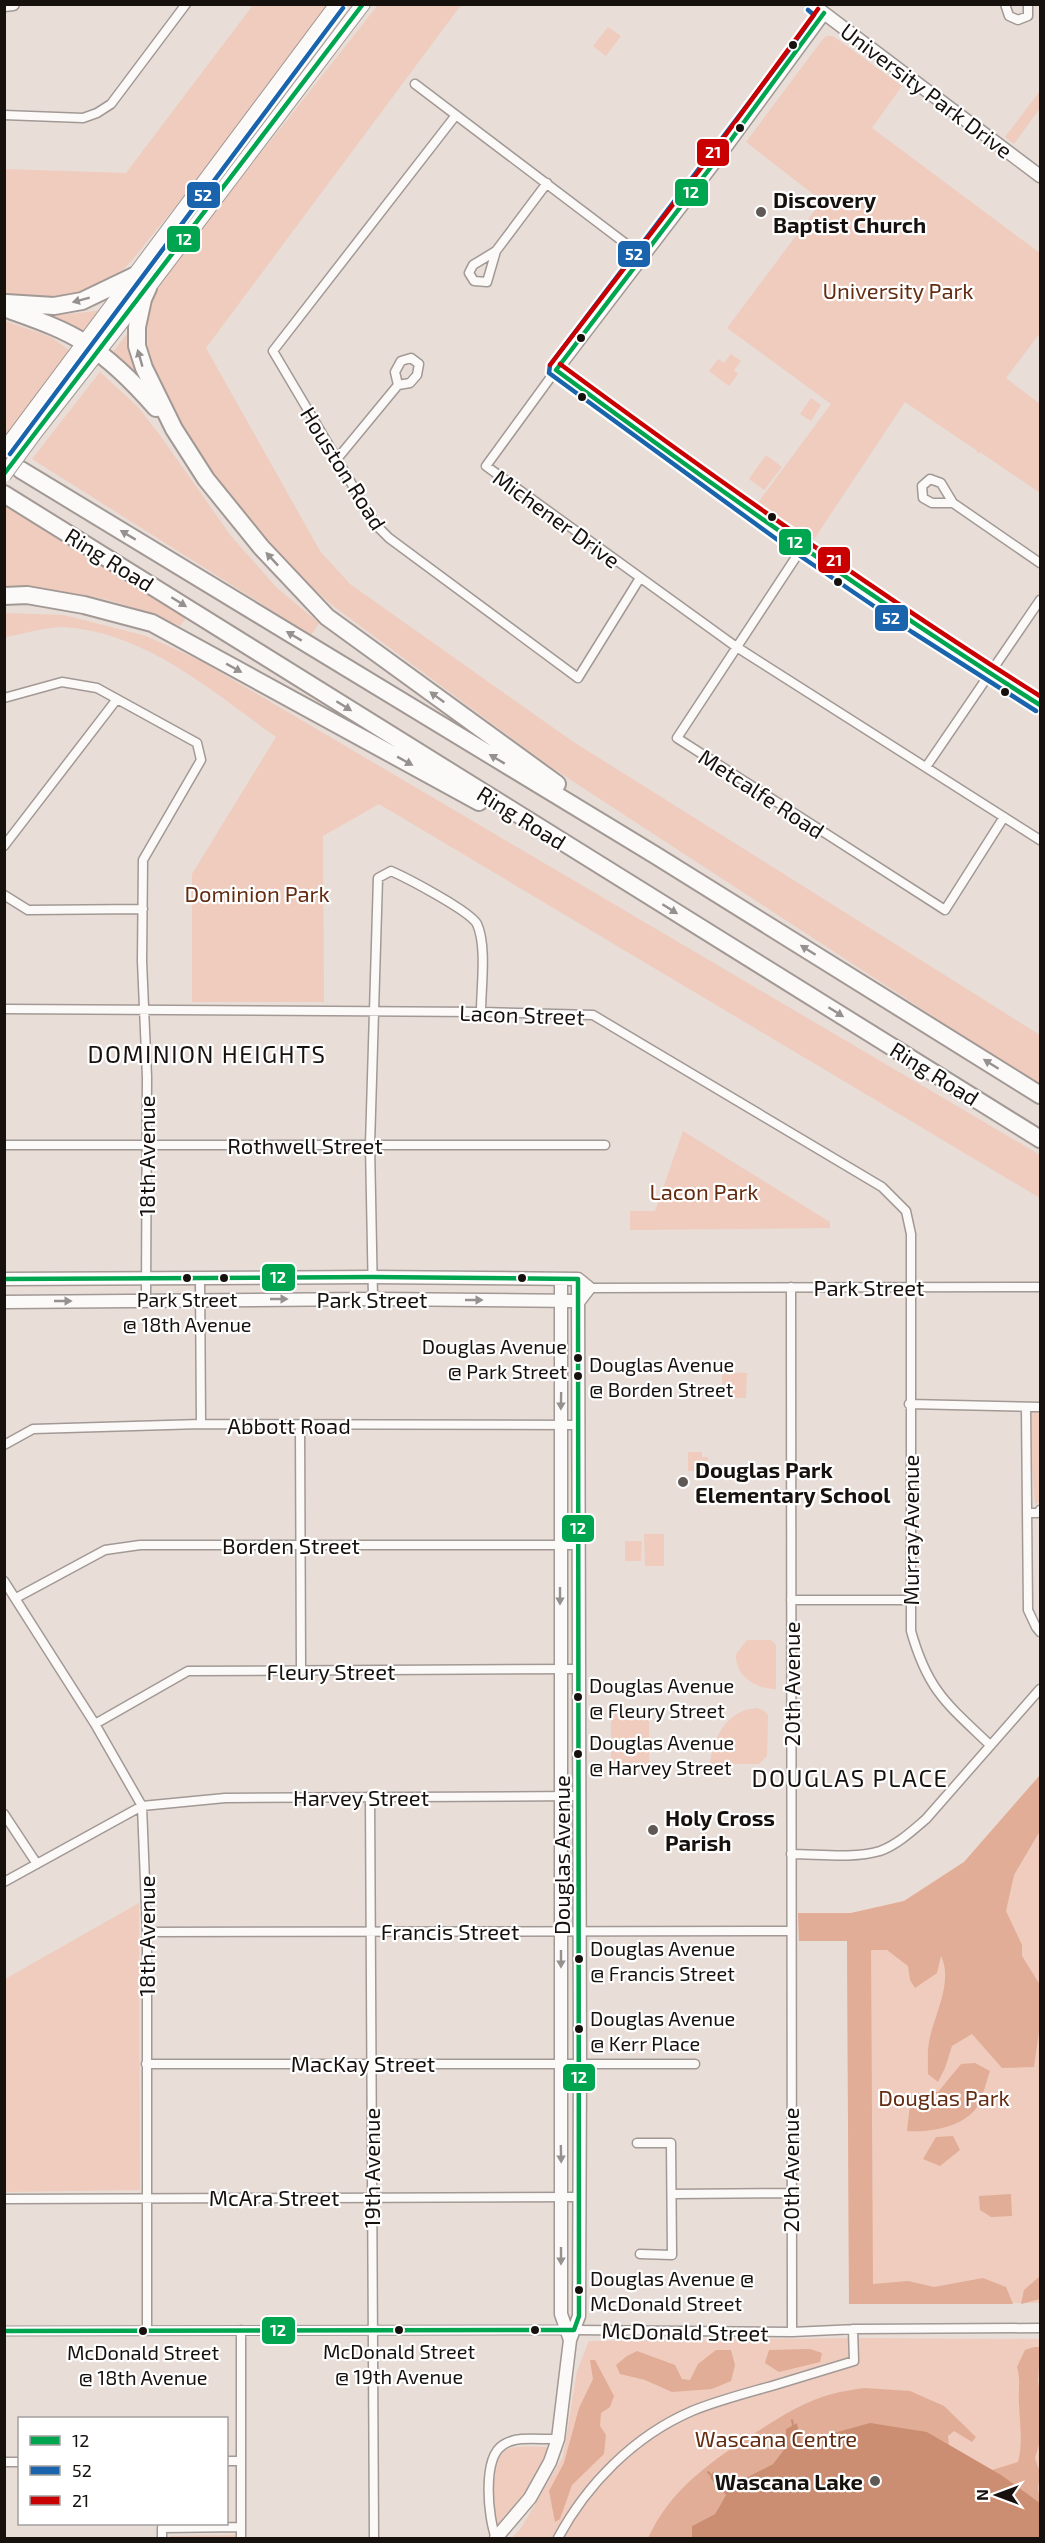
<svg xmlns="http://www.w3.org/2000/svg" width="1045" height="2543" font-family="'Exo 2',sans-serif">
<style>
.green{fill:#efccbd}
.forest{fill:#e1ad96}
.water{fill:#cb8e72}
.lines{fill:none;stroke-linecap:round;stroke-linejoin:round}
.stream{stroke:#cb8e72;stroke-width:2}
.street-casing{stroke:#a29995;stroke-width:11}
.secondary-casing{stroke:#a29995;stroke-width:15}
.primary-casing{stroke:#a29995;stroke-width:16}
.highway-casing{stroke:#a29995;stroke-width:20}
.street{stroke:#fcfaf9;stroke-width:8}
.secondary{stroke:#fcfaf9;stroke-width:12}
.primary{stroke:#fcfaf9;stroke-width:14}
.highway{stroke:#fcfaf9;stroke-width:16}
.primary-bridge-casing{stroke:#a29995;stroke-width:16;stroke-linecap:butt}
.primary-bridge{stroke:#fcfaf9;stroke-width:14}
.bus-1-casing{stroke:#fff;stroke-width:9}
.bus-2-casing{stroke:#fff;stroke-width:9}
.bus-3-casing{stroke:#fff;stroke-width:9}
.bus-1{stroke:#00a54f;stroke-width:4.5}
.bus-2{stroke:#1964ac;stroke-width:4.5}
.bus-3{stroke:#ca0000;stroke-width:4.5}
.oneway{fill:#95918f}
.bus-dot{fill:#17110e;stroke:#fff;stroke-width:2}
.poi-dot{fill:#605854;stroke:#fff;stroke-width:2}
.labels{text-anchor:middle;dominant-baseline:central;stroke-width:4.5;stroke-linejoin:round;paint-order:stroke}
.bus-label{font-size:20px;fill:#17110e;stroke:#fff;text-anchor:start}
.street-label{font-size:22px;fill:#17110e;stroke:#fff}
.poi-label{font-size:22px;font-weight:bold;fill:#17110e;stroke:#fff;text-anchor:start}
.park-label{font-size:22px;fill:#632c11;stroke:#fff}
.neighbourhood-label{font-size:24px;letter-spacing:1.5px;fill:#17110e;stroke:#fff}
.line-badge{stroke:#fff;stroke-width:2}
.badge-label{font-size:16px;text-anchor:middle;font-weight:bold;fill:#fff}
</style>
<rect width="100%" height="100%" fill="#e8ddd7"/>
<path class="green" d="M253,5h76c-54,73 -108,147 -167,218 -19,22 -37,52 -63,65 -30,16 -62,10 -94,5v-124l121,4z
M378,5h83l-255,343 114,203 30,33 222,157 468,294v51l-489,-319 -219,-162 -43,-37 -35,-39 -46,-63 -46,-73 -14,-37 -1,-43 11,-30z
M608,27l13,9 -15,20 -13,-10z
M827,36h6l69,50 -30,42 168,125v80l-34,45 34,26v89l-60,-41 -2,2 -2,-4 -71,-48 -92,139 -56,-37 74,-100 -104,-76 95,-127 -76,-59 77,-103z
M1040,91v17l-26,36 -9,-7z
M103,310l-23,28 -49,-26 30,3z
M5,321l46,16 19,14 -65,90z
M127,334l2,1 1,20 11,28 -33,-25z
M731,354l10,7 -7,9 4,4 -9,12 -20,-15 9,-12 6,4z
M100,372l38,35 24,31 69,98 46,52 42,35 -8,12 -279,-176z
M811,398l10,7 -10,16 -11,-7z
M766,455l16,12 -18,23 -15,-11z
M4,502l31,22 152,93 -7,9c-63,-28 -106,-37 -175,-37z
M5,613l59,2 82,21 55,25 839,494v43l-661,-394 -56,32 1,166h-132v-128l84,-137c-63,-45 -132,-106 -213,-110 -18,0 -40,7 -58,10z
M683,1131l147,91v6l-200,2v-19h25z
M722,1372l25,1 -1,25h-24z
M1028,1411h12v90l-5,4z
M688,1452h14v5h6v5l-6,9h-14z
M644,1534h20v32h-19z
M625,1541h17l-1,20h-16z
M747,1640h24l5,5v44c-20,0 -41,-13 -40,-35z
M611,1707h38v58h-38z
M757,1708l6,2 5,5 -1,41 -8,8h-49c3,-27 17,-54 47,-56z
M1040,1775v528l-191,1 -2,-363h-48l-1,-28h53l53,-12 60,-39z
M139,1903l1,287 -135,2v-213z
M858,2338l182,1v199h-528l9,-10 42,-71 14,-86 12,-30z
M546,2447l3,4 -24,46 -28,32 -2,-4c0,-19 -7,-67 13,-76 10,-4 27,-2 38,-2z
M236,2535v3h-66v-2z"/>
<path class="forest" d="M1040,1775v56l-26,44 -8,36 16,34v11l18,29v39l-6,43 -32,1 -30,-34 -20,12 -7,22 -7,14 -10,-8c0,-12 -1,-25 2,-37 6,-25 23,-57 11,-81l-4,17 -22,15 -5,-8 -2,-14 -21,-16h-16l2,334 35,-3 26,6 49,-9 23,9 7,17h-164l-2,-363h-48l-1,-28h53l53,-12 60,-39z
M975,2063l15,8c-4,11 -7,27 -13,36 -13,20 -49,26 -70,24l3,-26 21,-14 7,1 23,-28z
M953,2136l7,14 -20,16 -17,-7 13,-22z
M1011,2194l1,22 -21,1 -11,-7 -1,-14z
M1039,2277h1v22l-19,5 3,-14z
M1034,2347h6l-2,34 2,14v46l-5,17 5,15 -2,15 2,15 -48,-33 26,-8c5,-18 2,-38 1,-57 -1,-14 2,-25 -2,-38l8,-17z
M810,2349l12,4 -2,9 -41,10 -14,-9 4,-13z
M716,2350h15l4,15 -4,16 -19,8 -40,3 -27,-12 -25,-6 -4,-9 11,-9 10,-5 38,14 7,14 8,1 8,-16z
M590,2360h5l19,36 -4,11 -9,6 -1,13 6,9 -2,19 -32,31 -12,34 -5,3 -6,-31 15,-28 15,-55 14,-29z
M864,2388l46,3 34,15 32,31 -4,5 -18,-11 -6,5 1,9 -22,-13 -93,3 -33,7 -4,-19 -11,6 -1,19 -12,16 -41,21 -18,-13 -4,6 16,17 -11,19 -23,12v12h-44c23,-50 65,-78 110,-107 24,-15 47,-30 74,-37 10,-3 21,-4 32,-6z"/>
<path class="water" d="M797,2423l4,19 69,-19 57,9 74,43 39,28v35h-348v-12l23,-12 11,-19 -16,-17 3,-6 19,13 41,-21 12,-16 1,-19z"/>
<g class="lines">
<path class="stream" d="M792,2420l1,5
M708,2472l3,3"/>
<defs>
<path id="street" d="M1005,4l4,12 9,4 10,-4v-12
M415,84l227,172
M4,115l79,3 14,-5 14,-9 75,-100
M456,115l-183,236 103,174 13,13 189,140 62,-100
M496,251l-23,14 -4,8 5,8 13,1 9,-31 51,-68
M556,370l-70,96 249,180 305,194
M337,459l61,-74 12,-2 7,-8 2,-11 -8,-6 -10,3 -6,11 3,13
M953,503h-21l-9,-5 -1,-12 8,-7 11,4 12,20 87,60
M802,548l-125,190 268,172 59,-93
M4,698l58,-16 35,6 100,55 4,17 -58,100 -1,101 5,116 -1,224
M926,767l114,-167
M4,846l113,-147
M4,895l24,15 115,-1
M4,1009l477,3 112,3 289,172 24,24 5,23v397c17,60 36,73 79,114
M4,1145h601
M200,1278l1,146
M791,1287l1,1045
M589,1288l451,-1
M373,1299l-3,-154 8,-267 13,-7c16,7 79,40 86,53 10,22 4,63 4,88
M909,1404l131,3
M1026,1407l2,203 8,17 4,5
M300,1425l1,246
M4,1445l29,-16 168,-5 377,1
M1027,1513h11l2,-3
M4,1581l91,143 47,82 5,126v398
M16,1598l89,-48 35,-5h440
M791,1600h119
M95,1724l93,-53 392,-2
M370,1796l4,742
M4,1814l33,50
M791,1854c28,0 61,5 89,-3 17,-6 32,-20 46,-32l114,-130
M4,1882l138,-76 83,-8 354,-2
M147,1932l643,-1
M146,2064h549
M637,2143h34l1,112 -32,-1
M672,2194l118,-1
M4,2199l575,-2
M241,2330v208
M4,2331l570,-1 218,2 65,-3 183,-1
M226,2461h15
M4,2462h16
M162,2538v-10l79,-1
M496,2538c-8,-20 -14,-80 7,-93 14,-10 39,-5 55,-6
M558,2538c29,-54 76,-102 134,-127 27,-11 55,-18 83,-26 27,-8 53,-16 79,-24l-1,-32"/>
<path id="secondary" d="M812,4l228,172
M4,5l9,-1
M824,13l-110,150 -158,207c158,117 317,232 484,335
M4,1279l368,-2 206,2 11,9 -10,13 -206,-2 -369,3
M561,1279v1035l9,26
M496,2538l34,-40 20,-36 8,-23 12,-99 9,-24 1,-252 -2,-785"/>
<path id="primary" d="M34,434l114,-146 215,-284
M4,450l333,-446"/>
<path id="highway" d="M148,288l-5,11 -6,28v19l7,22 30,61 32,50 55,68 66,70 230,167
M6,303l48,3 28,-5 52,-25
M4,308c27,10 56,19 81,35 26,17 51,42 71,65
M21,470l634,385 385,240
M4,494l1036,645
M4,596l23,-1 57,10 68,18 327,179"/>
</defs>
<use href="#street" class="street-casing"/>
<use href="#secondary" class="secondary-casing"/>
<use href="#primary" class="primary-casing"/>
<use href="#highway" class="highway-casing"/>
<use href="#street" class="street"/>
<use href="#secondary" class="secondary"/>
<use href="#primary" class="primary"/>
<use href="#highway" class="highway"/>
<defs>
<path id="primary-bridge" d="M4,475l30,-41"/>
</defs>
<use href="#primary-bridge" class="primary-bridge-casing"/>
<use href="#primary-bridge" class="primary-bridge"/>
<defs>
<path id="bus-1" d="M556,370c158,117 318,230 484,335
M556,370l158,-207 110,-150
M4,474l359,-470
M4,1279l368,-2 206,2 1,1037 -5,14 -570,1"/>
<path id="bus-2" d="M808,10l6,5 -25,35 -239,315 -1,8 241,176 122,83 124,79
M10,454l333,-446"/>
<path id="bus-3" d="M560,364c157,116 316,229 480,332
M550,365l158,-206 110,-150"/>
</defs>
<use href="#bus-1" class="bus-1-casing"/>
<use href="#bus-2" class="bus-2-casing"/>
<use href="#bus-3" class="bus-3-casing"/>
<use href="#bus-1" class="bus-1"/>
<use href="#bus-2" class="bus-2"/>
<use href="#bus-3" class="bus-3"/>
</g>
<defs><path id="oneway-solid" d="M-6-.8H1V-3.2L6.5 0L1 3.2V.8H-6Z" transform="scale(1.5)"/></defs>
<g class="oneway">
<use href="#oneway-solid" transform="translate(81 300) rotate(165)"/>
<use href="#oneway-solid" transform="translate(140 358) rotate(-106)"/>
<use href="#oneway-solid" transform="translate(128 535) rotate(-149)"/>
<use href="#oneway-solid" transform="translate(272 559) rotate(-133)"/>
<use href="#oneway-solid" transform="translate(179 602) rotate(32)"/>
<use href="#oneway-solid" transform="translate(294 636) rotate(-149)"/>
<use href="#oneway-solid" transform="translate(234 668) rotate(29)"/>
<use href="#oneway-solid" transform="translate(437 697) rotate(-144)"/>
<use href="#oneway-solid" transform="translate(344 706) rotate(32)"/>
<use href="#oneway-solid" transform="translate(497 759) rotate(-149)"/>
<use href="#oneway-solid" transform="translate(405 761) rotate(29)"/>
<use href="#oneway-solid" transform="translate(670 909) rotate(32)"/>
<use href="#oneway-solid" transform="translate(808 950) rotate(-148)"/>
<use href="#oneway-solid" transform="translate(836 1012) rotate(32)"/>
<use href="#oneway-solid" transform="translate(991 1064) rotate(-148)"/>
<use href="#oneway-solid" transform="translate(279 1299)"/>
<use href="#oneway-solid" transform="translate(474 1300)"/>
<use href="#oneway-solid" transform="translate(63 1301)"/>
<use href="#oneway-solid" transform="translate(561 1401) rotate(91)"/>
<use href="#oneway-solid" transform="translate(560 1596) rotate(90)"/>
<use href="#oneway-solid" transform="translate(561 1959) rotate(90)"/>
<use href="#oneway-solid" transform="translate(561 2154) rotate(89)"/>
<use href="#oneway-solid" transform="translate(561 2256) rotate(90)"/>
</g>
<g class="bus-dot">
<circle cx="793" cy="45" r="5"/>
<circle cx="740" cy="128" r="5"/>
<circle cx="581" cy="338" r="5"/>
<circle cx="582" cy="397" r="5"/>
<circle cx="772" cy="517" r="5"/>
<circle cx="838" cy="582" r="5"/>
<circle cx="1005" cy="692" r="5"/>
<circle cx="187" cy="1278" r="5"/>
<circle cx="224" cy="1278" r="5"/>
<circle cx="522" cy="1278" r="5"/>
<circle cx="578" cy="1358" r="5"/>
<circle cx="578" cy="1376" r="5"/>
<circle cx="578" cy="1697" r="5"/>
<circle cx="578" cy="1754" r="5"/>
<circle cx="579" cy="1959" r="5"/>
<circle cx="579" cy="2029" r="5"/>
<circle cx="579" cy="2290" r="5"/>
<circle cx="399" cy="2330" r="5"/>
<circle cx="535" cy="2330" r="5"/>
<circle cx="143" cy="2331" r="5"/>
</g>
<g class="poi-dot">
<circle cx="761" cy="212" r="6"/>
<circle cx="683" cy="1482" r="6"/>
<circle cx="653" cy="1830" r="6"/>
<circle cx="875" cy="2481" r="6"/>
</g>
<g class="labels">
<g class="bus-label">
<text x="187" y="1299" text-anchor="middle">Park Street<tspan x="187" dy="25">@ 18th Avenue</tspan></text>
<text x="567" y="1346" text-anchor="end">Douglas Avenue<tspan x="567" dy="25">@ Park Street</tspan></text>
<text x="589" y="1364">Douglas Avenue<tspan x="589" dy="25">@ Borden Street</tspan></text>
<text x="589" y="1685">Douglas Avenue<tspan x="589" dy="25">@ Fleury Street</tspan></text>
<text x="589" y="1742">Douglas Avenue<tspan x="589" dy="25">@ Harvey Street</tspan></text>
<text x="590" y="1948">Douglas Avenue<tspan x="590" dy="25">@ Francis Street</tspan></text>
<text x="590" y="2018">Douglas Avenue<tspan x="590" dy="25">@ Kerr Place</tspan></text>
<text x="590" y="2278">Douglas Avenue @<tspan x="590" dy="25">McDonald Street</tspan></text>
<text x="399" y="2351" text-anchor="middle">McDonald Street<tspan x="399" dy="25">@ 19th Avenue</tspan></text>
<text x="143" y="2352" text-anchor="middle">McDonald Street<tspan x="143" dy="25">@ 18th Avenue</tspan></text>
</g>
<g class="street-label">
<text transform="translate(927 90) rotate(37)">University Park Drive</text>
<text transform="translate(344 468) rotate(58)">Houston Road</text>
<text transform="translate(557 518) rotate(36)">Michener Drive</text>
<text transform="translate(110 559) rotate(32)">Ring Road</text>
<text transform="translate(762 793) rotate(33)">Metcalfe Road</text>
<text transform="translate(522 817) rotate(32)">Ring Road</text>
<text transform="translate(522 1014) rotate(2)">Lacon Street</text>
<text transform="translate(935 1073) rotate(32)">Ring Road</text>
<text x="305" y="1145">Rothwell Street</text>
<text transform="translate(146 1156) rotate(-90)">18th Avenue</text>
<text x="869" y="1287">Park Street</text>
<text x="372" y="1299">Park Street</text>
<text x="289" y="1425">Abbott Road</text>
<text transform="translate(910 1530) rotate(-90)">Murray Avenue</text>
<text x="291" y="1545">Borden Street</text>
<text x="331" y="1671">Fleury Street</text>
<text transform="translate(791 1684) rotate(-90)">20th Avenue</text>
<text x="361" y="1797">Harvey Street</text>
<text transform="translate(561 1855) rotate(-90)">Douglas Avenue</text>
<text x="450" y="1931">Francis Street</text>
<text transform="translate(146 1936) rotate(-90)">18th Avenue</text>
<text x="363" y="2063">MacKay Street</text>
<text transform="translate(371 2168) rotate(-90)">19th Avenue</text>
<text transform="translate(790 2170) rotate(-90)">20th Avenue</text>
<text x="274" y="2197">McAra Street</text>
<text transform="translate(685 2331) rotate(1)">McDonald Street</text>
</g>
<g class="poi-label">
<text x="773" y="199">Discovery<tspan x="773" dy="25">Baptist Church</tspan></text>
<text x="695" y="1469">Douglas Park<tspan x="695" dy="25">Elementary School</tspan></text>
<text x="665" y="1817">Holy Cross<tspan x="665" dy="25">Parish</tspan></text>
<text x="863" y="2481" text-anchor="end">Wascana Lake</text>
</g>
<g class="park-label">
<text x="898" y="290">University Park</text>
<text x="257" y="893">Dominion Park</text>
<text x="704" y="1191">Lacon Park</text>
<text x="944" y="2097">Douglas Park</text>
<text x="776" y="2438">Wascana Centre</text>
</g>
<g class="neighbourhood-label">
<text x="207" y="1053">DOMINION HEIGHTS</text>
<text x="850" y="1777">DOUGLAS PLACE</text>
</g>
</g>
<g class="line-badge">
<rect x="696" y="138" width="34" height="29" rx="6" fill="#ca0000"/>
<rect x="674" y="178" width="35" height="29" rx="6" fill="#00a54f"/>
<rect x="186" y="181" width="35" height="28" rx="6" fill="#1964ac"/>
<rect x="166" y="225" width="35" height="28" rx="6" fill="#00a54f"/>
<rect x="617" y="240" width="34" height="28" rx="6" fill="#1964ac"/>
<rect x="778" y="528" width="34" height="28" rx="6" fill="#00a54f"/>
<rect x="817" y="546" width="34" height="28" rx="6" fill="#ca0000"/>
<rect x="874" y="604" width="35" height="28" rx="6" fill="#1964ac"/>
<rect x="261" y="1263" width="35" height="29" rx="6" fill="#00a54f"/>
<rect x="561" y="1514" width="34" height="29" rx="6" fill="#00a54f"/>
<rect x="562" y="2063" width="34" height="29" rx="6" fill="#00a54f"/>
<rect x="261" y="2316" width="35" height="29" rx="6" fill="#00a54f"/>
</g>
<g class="badge-label">
<text x="713" y="158">21</text>
<text x="691" y="198">12</text>
<text x="203" y="201">52</text>
<text x="184" y="245">12</text>
<text x="634" y="260">52</text>
<text x="795" y="548">12</text>
<text x="834" y="566">21</text>
<text x="891" y="624">52</text>
<text x="278" y="1283">12</text>
<text x="578" y="1534">12</text>
<text x="579" y="2083">12</text>
<text x="278" y="2336">12</text>
</g>
<rect width="1045" height="2543" fill="none" stroke="#17110e" stroke-width="12"/>
<rect x="18" y="2417" width="210" height="108" fill="#ffffff" stroke="#a2a09f" stroke-width="1.5"/>
<rect x="30" y="2436" width="30" height="9" fill="#00a54f" stroke="#a2a09f" stroke-width="1.5"/>
<text x="72" y="2447" font-size="18" fill="#17110e">12</text>
<rect x="30" y="2466" width="30" height="9" fill="#1964ac" stroke="#a2a09f" stroke-width="1.5"/>
<text x="72" y="2477" font-size="18" fill="#17110e">52</text>
<rect x="30" y="2496" width="30" height="9" fill="#ca0000" stroke="#a2a09f" stroke-width="1.5"/>
<text x="72" y="2507" font-size="18" fill="#17110e">21</text>
<g transform="translate(997 2495) rotate(270)" stroke="#ffffff" stroke-width="4.5" paint-order="stroke">
<path d="M0-4.5L10 22L0 15L-10 22Z" fill="#17110e"/>
<text y="-9" font-size="16" font-weight="bold" text-anchor="middle" fill="#17110e">N</text>
</g>
</svg>
